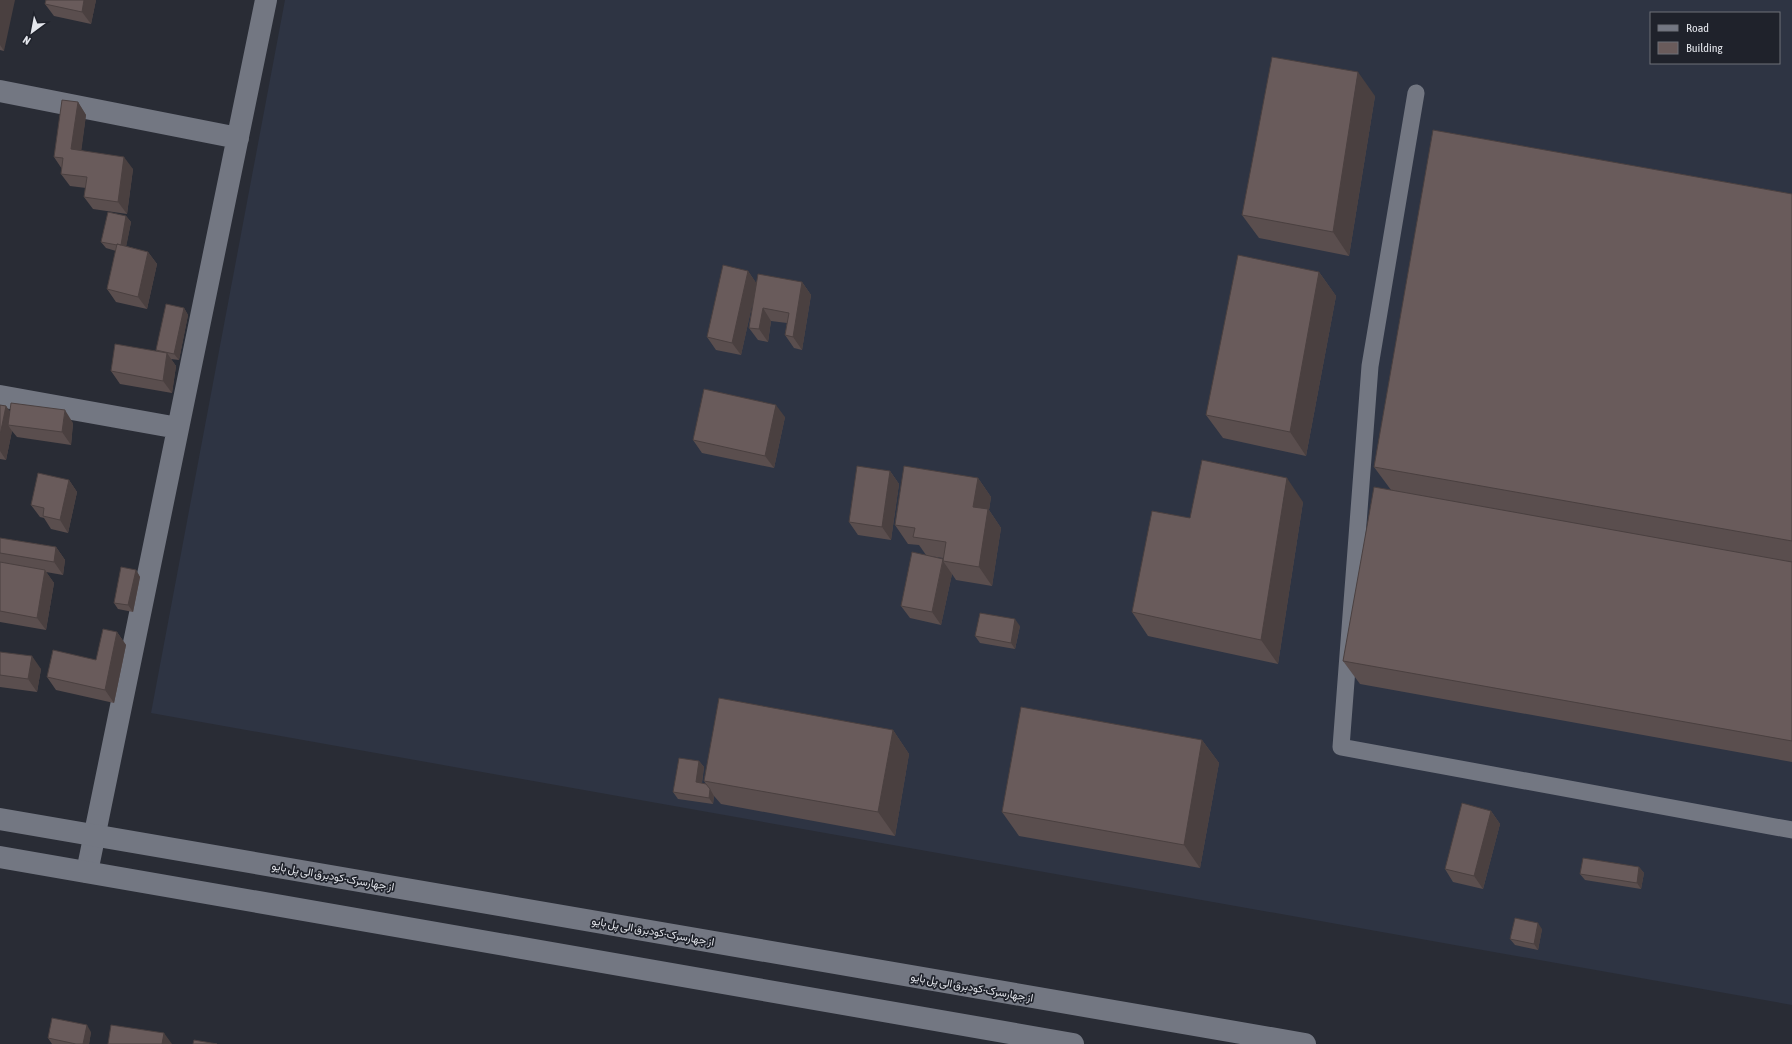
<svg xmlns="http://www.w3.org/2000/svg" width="1792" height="1044" font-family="'Asap Condensed',Vazirmatn,sans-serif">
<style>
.built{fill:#2e3443;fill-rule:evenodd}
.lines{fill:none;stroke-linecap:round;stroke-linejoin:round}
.service{stroke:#737782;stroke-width:17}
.minor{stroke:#737782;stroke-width:22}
.tertiary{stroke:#737782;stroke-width:22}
.wall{fill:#5a4e4e;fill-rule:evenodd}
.shaded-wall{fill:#4a4040}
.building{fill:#695b5b;stroke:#4a4040}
.labels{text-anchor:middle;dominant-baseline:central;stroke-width:3.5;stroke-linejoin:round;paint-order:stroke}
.street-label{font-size:11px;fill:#e4e6ec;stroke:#1f222b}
</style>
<rect width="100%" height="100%" fill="#292c35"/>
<path class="built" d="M285,0h1507v1005l-1641,-292zM1651,13h128v50h-128z"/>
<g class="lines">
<path class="service" d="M1416,93l-46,273 -29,381 451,83"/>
<path class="minor" d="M0,91l238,47
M0,396l178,32
M87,872l179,-872"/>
<path class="tertiary" d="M0,819l1305,225
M0,857l1073,187"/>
</g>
<path class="wall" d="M0,0l4,51 -4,-1z
M46,0h50l-5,24 -37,-8 -9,-12z
M1375,96l-26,160 -90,-18 -17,-23z
M78,102l8,13 -5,35 52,19 -6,45 -34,-5 -9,-12 2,-9 -16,-2 -9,-12 1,-5 -8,-12z
M1792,194v368l-218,-39 218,39v200l-432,-78 -17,-23 48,-171 -17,-23z
M126,216l5,6 -5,24 22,6 9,12 -10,45 -31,-7 -9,-13 9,-38 -10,-3 -5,-6z
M748,271l8,12 46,-1 9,13 -9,55 -8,-2 -9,-13 2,-12 -16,-2 -3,21 -10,-2 -9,-12 5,-32 -13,59 -25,-5 -9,-13z
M1319,272l17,24 -30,160 -83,-18 -17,-23z
M184,308l4,7 -9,45 -8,-1 5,7 -4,27 -52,-9 -9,-13 46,-19 -1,-2z
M0,405l6,1 4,6 63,11 -2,22 -54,-8 -5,-6 -6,29 -6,-1z
M785,417l-11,51 -72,-15 -9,-13z
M890,471l9,13 -8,56 -33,-5 -9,-13z
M978,478l13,19 -2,13 12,18 -9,58 -36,-6 -4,-6 -11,51 -31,-7 -9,-12 25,-51 -7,-10 -11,-1 -13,-19zM929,556l14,2v1z
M69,480l8,12 -9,41 -17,-4 -7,-11 -4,-1 -9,-12z
M1303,502l-25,162 -130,-28 -16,-24 58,-94z
M0,538l56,9 9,13 -2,15 -17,-3 8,11 -8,47 -46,-8z
M136,570l4,7 -7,35 -15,-3 -4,-6z
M1020,626l-5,23 -35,-6 -5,-7z
M117,632l9,13 -12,58 -58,-13 -9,-13 49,-17z
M0,652l41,17 -4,23 -37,-5z
M893,730l16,24 -14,82 -174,-32 -7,-8 -1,8 -35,-5 -5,-7 26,-31 5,6 -2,16 4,1 -2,-3z
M1202,740l17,23 -19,105 -181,-32 -17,-24z
M1491,811l9,13 -17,65 -30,-7 -8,-13z
M1639,867l5,6 -3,16 -56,-9 -5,-6z
M1542,929l-4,21 -23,-5 -5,-6z
M91,1032l-2,12h-37l-4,-6z"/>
<path class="shaded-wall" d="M0,0h15l-11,51 -4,-6z
M84,0h12l-5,24 -9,-12z
M1358,72l17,24 -26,160 -16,-24z
M78,102l8,13 -6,46 -9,-12z
M124,157l9,12 -6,45 -9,-12z
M126,216l5,6 -6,31 -5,-7z
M148,252l9,12 -10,45 -9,-12z
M748,271l9,13 -16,71 -9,-12z
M1319,272l17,24 -30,160 -16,-24z
M802,282l9,13 -9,55 -9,-13z
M184,308l4,7 -9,45 -5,-6z
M763,308l8,13 -3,21 -9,-13z
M167,353l9,13 -4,27 -9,-12z
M776,405l9,12 -11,51 -9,-12z
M6,406l9,13 -7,6 4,6 -6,29 -6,-9v-16z
M65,410l8,13 -2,22 -9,-13z
M890,471l9,13 -8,56 -9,-13z
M978,478l13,19 -2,13 12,18 -9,58 -13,-19 -6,-60z
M1287,478l16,24 -25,162 -17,-24z
M69,480l8,12 -9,41 -8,-13z
M56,547l9,13 -2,15 -9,-13z
M943,561l9,13 -11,51 -9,-13z
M45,570l9,13 -8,47 -9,-12z
M136,570l4,7 -7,35 -5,-7z
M1015,619l5,7 -5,23 -4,-6z
M117,632l9,13 -12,58 -9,-13z
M32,656l9,13 -4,23 -9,-13z
M893,730l16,24 -14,82 -17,-24z
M1202,740l17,23 -19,105 -16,-23z
M699,761l5,6 -3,22 -5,-7z
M710,789l4,7 -1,8 -4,-6z
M1491,811l9,13 -17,65 -9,-13z
M1639,867l5,6 -3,16 -4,-6z
M1538,923l4,6 -4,21 -4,-6z
M87,1025l4,7 -2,12h-6z
M164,1033l8,11h-10z"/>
<path class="building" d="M46,0h38l-2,12 -37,-8z
M1272,57l86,15 -25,160 -91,-17z
M62,100l16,2 -7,47 53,8 -6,45 -34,-5 3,-20 -26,-3 2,-16 -9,-1z
M1433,130l359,64v347l-418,-74z
M108,212l18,4 -5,29 -4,-1v1l-16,-3z
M117,244l31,8 -10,45 -31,-8z
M1238,255l81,17 -29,160 -84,-17z
M723,265l25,6 -16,72 -25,-6z
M758,274l44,8 -9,55 -8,-2 4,-22 -26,-5 -4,21 -10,-1z
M166,304l18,4 -10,46 -18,-4z
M115,344l52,9 -4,28 -52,-10z
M704,389l72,16 -11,51 -72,-16z
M11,403l54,7 -3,22 -54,-7z
M0,405l6,1 -6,29z
M1202,460l85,18 -26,162 -129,-28 20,-101 38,7z
M857,466l33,5 -8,56 -33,-5z
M904,466l74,12 -5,29 15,2 -9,58 -36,-6 3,-19 -33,-5 2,-9 -20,-3z
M38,473l31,7 -9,40 -17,-4 1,-8 -13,-3z
M1374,487l418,75v179l-449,-80z
M0,538l56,9 -2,15 -54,-9z
M912,552l31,7 -11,53 -31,-6z
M0,562l45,8 -8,48 -37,-7z
M121,567l15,3 -8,35 -14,-2z
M980,613l35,6 -4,24 -36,-7z
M103,629l14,3 -12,58 -58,-13 6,-27 43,10z
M0,652l32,4 -4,23 -28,-4z
M719,698l174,32 -15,82 -174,-31z
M1021,707l181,33 -18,105 -182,-33z
M679,758l20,3 -3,21 10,2 4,5 -1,9 -36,-6z
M1462,803l29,8 -17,65 -29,-7z
M1583,858l56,9 -2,16 -57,-9z
M1515,918l23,5 -4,21 -24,-5z
M52,1018l35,7 -4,19h-7l-28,-6z
M111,1025l53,8 -2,11h-54z
M194,1040l23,4h-24z"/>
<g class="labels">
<g class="street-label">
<text transform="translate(333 876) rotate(10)">از جهارسرک-کودبرق الی پل بایو</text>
<text transform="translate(653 931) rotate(10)">از جهارسرک-کودبرق الی پل بایو</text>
<text transform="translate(972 987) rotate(10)">از جهارسرک-کودبرق الی پل بایو</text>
</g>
</g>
<rect x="1650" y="12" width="130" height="52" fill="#1f222b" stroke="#6e7078"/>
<rect x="1658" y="25" width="20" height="6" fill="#737782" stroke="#6e7078"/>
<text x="1686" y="32" font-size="12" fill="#e4e6ec">Road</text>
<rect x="1658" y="42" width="20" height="12" fill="#695b5b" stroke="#6e7078"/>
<text x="1686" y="52" font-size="12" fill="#e4e6ec">Building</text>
<g transform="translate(32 32) rotate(212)" stroke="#1f222b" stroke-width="3" paint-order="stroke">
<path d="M0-3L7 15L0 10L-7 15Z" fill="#e4e6ec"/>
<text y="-6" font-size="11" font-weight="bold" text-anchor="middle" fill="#e4e6ec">N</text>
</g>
</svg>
